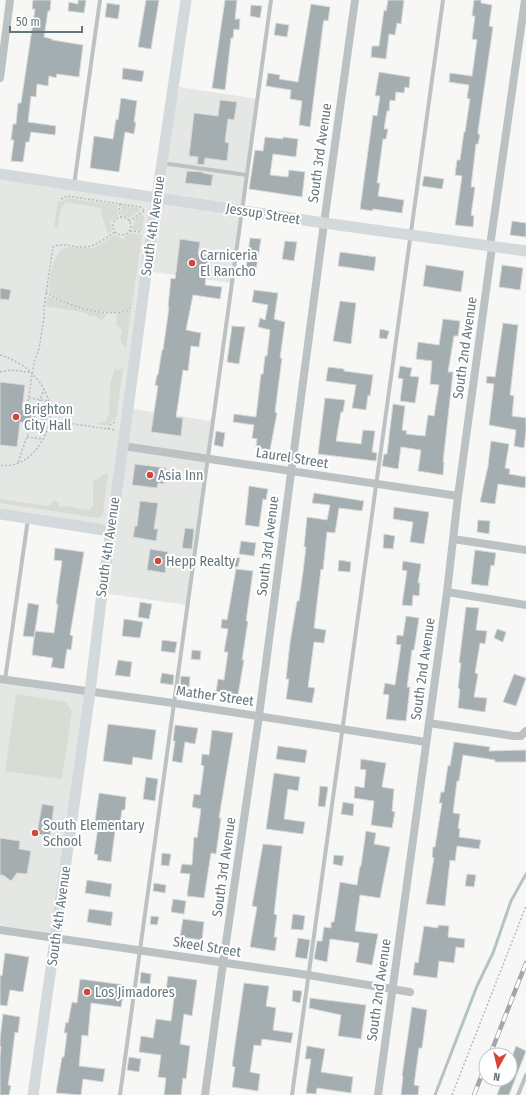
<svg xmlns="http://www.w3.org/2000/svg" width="526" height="1095" font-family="'Fira Sans Condensed',sans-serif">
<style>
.built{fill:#e5e7e5}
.green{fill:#d8dcd4}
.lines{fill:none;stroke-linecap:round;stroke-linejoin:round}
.stream{stroke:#b5c3c5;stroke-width:3}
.building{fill:#a4aeb1;stroke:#d9d9d7}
.path{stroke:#b7bbbd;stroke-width:1.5;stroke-dasharray:2 2;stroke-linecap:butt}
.lane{stroke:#bcc2c4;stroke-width:4}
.street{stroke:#bcc2c4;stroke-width:8}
.secondary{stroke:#d4d9db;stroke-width:11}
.rail-casing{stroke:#9fa7aa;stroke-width:4.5}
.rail{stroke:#fff;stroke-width:3;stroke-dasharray:9;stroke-linecap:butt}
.poi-dot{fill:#d44538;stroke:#fff;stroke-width:1.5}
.labels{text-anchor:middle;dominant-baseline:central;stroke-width:4;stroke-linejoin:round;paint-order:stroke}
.street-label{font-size:14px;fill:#65767d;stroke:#fff}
.poi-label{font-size:14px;fill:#65767d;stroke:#fff;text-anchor:start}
</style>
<rect width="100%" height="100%" fill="#f7f7f5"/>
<path class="built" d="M173,86l85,13 -26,184 -86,-12 -18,137 84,13 -25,184 -85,-12 8,-62 -110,-17v-340l156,23z
M0,679l89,12 -34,247 -55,-8z"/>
<path class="green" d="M68,198l49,7 1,11 -6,5 -2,-1 -1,3 2,1 1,7 -4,3 -5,-14 -2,-12 -35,-6c-7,6 -7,16 -8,26l-4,-1 4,-26h4z
M121,205l17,3 2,3 -11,7 -7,-3z
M142,214l2,3 -2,14 -10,-1 1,-6 2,-1 -2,-3z
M130,233l12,2 -10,71c-14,14 -71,1 -83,-14 0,-12 3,-40 16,-44 8,-3 19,2 28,0 7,-2 15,-9 21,-13l7,3v1h3v-2z
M48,296c22,11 35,14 59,18l-3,4 -3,2 -3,-1 -2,-3 -7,1 -2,-4 -42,-7z
M131,310l-5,38 -4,-4 -2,-7 2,-2v-5l-6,-5 1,-11z
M116,365l1,5 6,-2 -7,51 -7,4 -1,3 -11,-2 1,-1 7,-1 2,-5 2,-2 1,-31z
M106,473l2,1 -5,40 -4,4 -99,-15v-4l49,7 5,-6 5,3v4l12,-1 3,2 16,2 3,-5v-23z
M16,694l50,8 6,9 -10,68 -57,-8z"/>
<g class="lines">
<path class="stream" d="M435,1095l42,-109 16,-33 18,-52 15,-27"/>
</g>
<path class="building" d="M33,0h18l-1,11h-2l-4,26 8,2v1l31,5 -4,32 -22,-3 -1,4 -7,-2 -1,10 -11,-2 -1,13 -5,-1 -3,26 28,4 -1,9 -24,-3 -2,10h-3l-3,20 -12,-1 3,-21h-3l2,-16h3l2,-21h3l14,-94h-3z
M78,0h8l-2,13 -16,-2 1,-9 9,2z
M146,0h13l-8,49 -13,-2z
M225,0h12l-2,19h5l-1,11 -5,-1 -1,9h-2l-6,52 -13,-2z
M388,0h16l-3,24 -4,-1 -2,12 -6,-1 -3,25 -15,-2 1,-11h7l5,-36 2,1z
M474,0h7v3l11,2 -3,21 4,1 -15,104v3l2,1 -2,9h-2l-5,43h4l-4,28 3,1 -1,11 -18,-2 7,-49 -7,-1 2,-15h3l4,-28h1l5,-33 -3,-1 2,-13 -20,-3 1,-9 22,3 5,-36 -5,-1 3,-23h-3z
M107,3l13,2 -2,14 -13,-2z
M311,4l19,3 -2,14 -4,-1 -1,5 -13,102 -11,-2 3,-24 -12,-2 1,-9 -25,-4 2,-13 12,2 -1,4 19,3z
M251,5l11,1 -2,12 -10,-2z
M276,23l13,2 -2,12 -13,-2z
M123,68l21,3 -2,11 -20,-3z
M379,72l31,5 -1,11 -4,-1 -1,6 -8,-1 -1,9 -5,-1 -1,11h-2l-3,18h4l-2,10h-3l-6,44h3l-2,13 26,4 -2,13 -29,-4 -1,2 -12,-2 13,-94 4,1 3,-20h-5z
M121,98l16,3 -3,21h2l-2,12 -9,-2 -6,40 -29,-4 4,-32 19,3 3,-20 2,1z
M220,100l17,2 -3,18 -6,-1 -3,23 4,1 -2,18 -22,-3 -1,7 -7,-1 1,-7 -9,-1 5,-43 24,3z
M265,137l18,2v-2l15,2 -2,18 -23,-3 -3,21 18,2 1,-7 16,2 -3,25 -53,-8 6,-39 8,1z
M187,171l16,1v1l10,2 -2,11 -26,-3z
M424,176l20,3 -2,10 -20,-3z
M512,221l14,2v14l-16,-2z
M250,238l11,1 -6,38 -10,-1z
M180,239l20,3 -2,12 11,1 -4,30 17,2 -2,12 -27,-4 -7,35 15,3 -2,14 -8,-1 -3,25 -5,-1 -7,47 7,1 -2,18 -30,-4 7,-46 -3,-1 2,-10h1l4,-25h1l4,-28 2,-15h-1l3,-29 4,1z
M285,241l12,1 -3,19 -12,-2z
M340,252l36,5 -2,14 -36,-5z
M426,265l38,6 -3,21 -38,-6z
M502,265l21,3 -3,22 -21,-3z
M0,288l11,2 -2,10 -9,-1z
M254,290l24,3 -4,26 11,3 -5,36h2l-7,54 2,1 -7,37 -14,-2 1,-9 -5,-1 2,-13 -21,-3 1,-8 22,3 5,-43h2l2,-18h2l3,-26 -12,-3 2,-9 5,2 3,-15 -16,-3z
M340,301l16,2 -5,41 -18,-3z
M443,319l17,2 -2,15h-4l-6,36h5l-10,90h1l-1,13 -25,-4 3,-21 -20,-3 -3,22 -16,-3 2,-12h3l6,-50 12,2 -3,24 5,1 -1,3 19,2 3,-21 6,1 5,-31 -9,-1 2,-23 -16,-2 2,-17 21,3z
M503,323l15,2 -8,70 4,1 -2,20 14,2v13l-2,17 -10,-2 2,-16 -27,-5 5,-41 -8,-1 1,-7 8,1z
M232,326l13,1 -6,37 -12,-2z
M380,329l9,2 -2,8 -8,-1z
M400,366l12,2 -2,8 9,1 -4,26 -15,-2 3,-22 -5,-1z
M328,367l16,2v2l29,4 -3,21 -2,-1 -2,15 -14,-2 4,-23 -30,-4z
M0,382l25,3 -3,25 10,2 -2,12 -10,-2 -3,25 -17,-2z
M325,398l20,2 -2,12h-2l-5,29 25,3 2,-14 12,1 -3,21 5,1 -1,8 -58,-7z
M216,431l9,2 -2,14 -9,-2z
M491,441l18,3 -4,24 5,1 -1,5 17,3 -1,11 -27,-4 -3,20 -15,-2 8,-36z
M135,464l31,4 -2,16 -6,-1 -1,5 -25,-3z
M249,486l19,3 -2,11 -3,-1 -4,28 -14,-2z
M314,493l50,8 -2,10 -23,-3 -4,25 -8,-1 -4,38 -2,-1 -7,59 12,2 -2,13 -10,-1 -6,45 7,1 -3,15 -26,-4 3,-20h-3l4,-36 7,-42h2l4,-29 3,-25h-2l3,-30 20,3 3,-15 -18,-2z
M140,501l18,2 -4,26h4l-2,12 -23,-4 2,-11h2z
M394,507l35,5 -5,32 -14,-2 3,-20 -20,-3z
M478,520l12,1 -1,13 -12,-2z
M185,528l9,1 -2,20 -10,-1z
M384,534l11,2 -2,13 -10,-1z
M241,541l15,2 -2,13 -15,-2z
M55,548l29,4 -14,83 3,1 -2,14 -4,-1 -3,20 -13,-2 2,-9 -21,-3 3,-24 19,2 4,-29h-2l6,-43 -8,-1z
M150,549l18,3 -3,21 -18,-3z
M475,550l21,3 -2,13 -3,-1 -3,21 -17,-2z
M228,556l12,2 -2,9 -12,-2z
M339,560l12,2 -1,10 -12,-1z
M403,561l18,3 -3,19h2l-1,13 -6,-1 -1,11 -10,-1 5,-34 -5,-1z
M236,569l17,2 -7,50h2l-6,39h2l-6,35 -22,-3 2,-13 6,1 4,-28h-4l4,-23 -7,-1 1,-9 5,1z
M140,602l12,2 -3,15 -11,-2z
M28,603l11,2 -5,32 -11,-1z
M466,607l13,1 -3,22 11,1 -2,13 -5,-1 -5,30 3,1 -4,23 13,1 -2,14 -27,-4 2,-19 -2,-1 3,-25h-2z
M406,616l13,2 -5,32h-2l-5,37h3l-4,34 -20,-2 3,-24 -6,-1 2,-11 10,2 6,-40 -5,-1 1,-9 6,1z
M124,619l19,3 -3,16 -18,-2z
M497,629l9,3 -3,10 -9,-4z
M162,640l15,2 -2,11 -14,-2z
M192,650l9,1 -1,9 -9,-1z
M118,660l14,2 -2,15 -15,-2z
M162,673l12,2 -1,10 -13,-2z
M514,674l12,4 -10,28 -13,-4z
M181,676l9,1 -1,10 -9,-1z
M108,724l48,6 -4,30 -19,-3 -1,8 -29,-4z
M175,725l23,3 -3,16 -10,-2 -3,21 -10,-2 3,-20h-2z
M212,730l21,3 -14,85h2l-5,36 -5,-1 -7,45 -17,-2 3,-22 -10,-1 2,-9 10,1 2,-28 3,1 4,-29 -9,-2 2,-13 6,1 4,-29 -3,-1 1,-11 7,1z
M454,742l36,5 -1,4 37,-1v12h-31v-2l-32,-5 -4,26h-2l-4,32 7,1 -2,14 2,1 -1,8 22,3 -2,9 -22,-3 -2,15 -5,-1 -5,46 -19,-2 8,-46 -2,-1 1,-10h2l7,-44h-3l2,-11h3l4,-27 2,1z
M278,746l29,4 -2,13 -29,-4z
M361,759l25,4 -4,24 12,2 -2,22 3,1 -3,16 -21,-3 3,-24 -20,-3 1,-12 9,2 2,-18 -6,-1z
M274,773l26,4 -2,14 -10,-2 -4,30 21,3 -2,12 -37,-5z
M146,777l12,2 -3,22 -12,-2z
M320,786l8,1 -3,20 -7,-1z
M99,793l27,4 -1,13h-3l-3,21h-4l-4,31 -14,-2 1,-5 -4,-1 4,-26h-4z
M343,802l11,2 -1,12 -12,-2z
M42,804l12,2 -4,30 -13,-2z
M366,831l10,2 -2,11 16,3 -10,51 -20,-3 -5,36 23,3 -6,31 -16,-3 3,-19 -29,-4 -3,23 -13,-3 3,-18h5l2,-14 7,1v-6h3l6,-40 17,3 3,-19h1z
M0,838l20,3 -1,8 12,2 -4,23 -10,-1 -6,8 -8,-6h-3z
M263,844l19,2 -8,68 3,1 -3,22h3l-2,14 -25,-4 7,-40 -5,-1z
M162,853l9,1 -2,12 -8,-1z
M334,855l10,1 -2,10 -9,-2z
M467,874l9,1 -2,12 -9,-1z
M87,880l25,4 -2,13 -25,-4z
M154,883l12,2 -1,8 -12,-2z
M173,899l13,2 -2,13 -13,-2z
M89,909l24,3 -2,14 -24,-4z
M293,914l12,2 -2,14 -12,-1z
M151,916l8,1 -2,8 -7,-1z
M183,919l21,3 -2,18 -22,-3z
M438,925l11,1 -1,11 17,2 -1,9 -8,-1 -2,16 -15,-2 -2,17 -24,-3 2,-13 3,1 6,-37 14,2z
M298,938l12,2 -3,19 -12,-2z
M5,953l24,4 -6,35 -13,-2 -3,16 -7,-1v-30l2,1z
M141,972l10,2 -1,10 -10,-1z
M168,976l29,4 -5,36 -8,-2 -4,30 10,2 -4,33 -3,-1 -2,17h-17l2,-17 -8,-1 3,-22 -22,-3 2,-16 12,2 3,-19 15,2 4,-30 -9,-1z
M80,979l45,6 -4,22 -30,-4 -3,33 -6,-1 -3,31 26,3 -2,13 -20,-3 -2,16 -25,-2 6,-36h2l3,-24h-3l2,-11 2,1 4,-21 5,1z
M244,983l25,3 -3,20 10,2 -3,22 20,3 -2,10 -29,-4 -1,7 -7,-1 -4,27 10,2 -2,17 -26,-4 3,-20 -3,-1z
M293,990l9,1 -2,12 -8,-2z
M310,998l56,7 -5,34 -23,-3 3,-21 -32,-7z
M412,1007l15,3 -5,38h-3l-5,37 5,1 -1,9h-17l2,-19h-1z
M3,1014l17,3 -2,16 -3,-1 -4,33 -3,20 3,1 -2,9h-9v-38l1,-10 -1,-1v-7z
M307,1046l18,3 -4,23 32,5 -2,16 -34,-5 -1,6 -10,-1 5,-34h-6z
M516,1046l10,5 -17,44h-12l6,-16h7v-17z
M129,1057l12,2 -2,13 -12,-2z"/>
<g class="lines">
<path class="path" d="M61,199l6,-3 73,11 4,3
M120,204l-1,5 2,8
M113 226a9 9 0 1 1 18 0a9 9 0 1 1-18 0Z
M129,221l15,-10
M130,231l11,1
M46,292c15,13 68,29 85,16
M0,355c46,14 69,62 31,100 -9,8 -19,12 -31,10
M0,372l11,-2 17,2h4
M29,398l19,3
M27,409l7,-47 5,-13 5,-31v-11l9,-60c10,-5 22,1 33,0 10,-1 20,-9 29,-15
M33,418l82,12
M108,429l2,-4 5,-3
M27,437l16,2
M18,462l26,-73
M452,1095l74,-189"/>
<path class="lane" d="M162,163l85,12
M74,185l26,-185
M5,680l23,-161
M120,1095l151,-1095
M292,1095l151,-1095
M518,1095l8,-20"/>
<path class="street" d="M0,78l10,-78
M490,246l35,-246
M123,446l335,50
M453,539l73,11
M447,592l79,13
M0,679l173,24 253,39
M429,723l85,13h7l5,-5
M0,930l308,45 102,17
M205,1095l18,-132 36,-247 65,-493 31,-223
M378,1095l69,-503 11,-96 34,-249"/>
<path class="secondary" d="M0,174l324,49 202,28
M0,514l110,17
M33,1095l57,-403 12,-99 21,-147 27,-202 36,-244"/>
<defs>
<path id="rail" d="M490,1055l36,-92
M474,1095l12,-31"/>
</defs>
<use href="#rail" class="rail-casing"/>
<use href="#rail" class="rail"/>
</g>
<g class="poi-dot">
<circle cx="192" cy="263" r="4"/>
<circle cx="16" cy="417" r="4"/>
<circle cx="150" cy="475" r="4"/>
<circle cx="158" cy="561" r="4"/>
<circle cx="35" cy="833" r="4"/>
<circle cx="87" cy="992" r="4"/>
</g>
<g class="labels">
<g class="street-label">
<text transform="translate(320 153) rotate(-82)">South 3rd Avenue</text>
<text transform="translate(263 214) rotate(9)">Jessup Street</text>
<text transform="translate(153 226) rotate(-82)">South 4th Avenue</text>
<text transform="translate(465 348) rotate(-82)">South 2nd Avenue</text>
<text transform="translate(292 458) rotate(9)">Laurel Street</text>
<text transform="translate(268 546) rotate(-83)">South 3rd Avenue</text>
<text transform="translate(108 547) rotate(-82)">South 4th Avenue</text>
<text transform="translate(423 669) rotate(-82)">South 2nd Avenue</text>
<text transform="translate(215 696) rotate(8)">Mather Street</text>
<text transform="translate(224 867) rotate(-82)">South 3rd Avenue</text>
<text transform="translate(59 916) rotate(-82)">South 4th Avenue</text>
<text transform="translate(207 947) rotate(9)">Skeel Street</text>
<text transform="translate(379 990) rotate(-82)">South 2nd Avenue</text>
</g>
<g class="poi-label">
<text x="200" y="255">Carniceria<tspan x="200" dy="16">El Rancho</tspan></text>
<text x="24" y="409">Brighton<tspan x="24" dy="16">City Hall</tspan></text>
<text x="158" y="475">Asia Inn</text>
<text x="166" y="561">Hepp Realty</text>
<text x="43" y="825">South Elementary<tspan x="43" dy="16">School</tspan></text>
<text x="95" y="992">Los Jimadores</text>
</g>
</g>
<g transform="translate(498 1067) rotate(188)"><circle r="19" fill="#ffffff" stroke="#c1c8cb"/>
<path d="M0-3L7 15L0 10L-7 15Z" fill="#d44538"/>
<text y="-6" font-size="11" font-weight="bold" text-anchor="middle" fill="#65767d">N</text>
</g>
<path d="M10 26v6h72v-6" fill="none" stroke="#65767d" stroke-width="2"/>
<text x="16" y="26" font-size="12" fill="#65767d" stroke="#ffffff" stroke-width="3" paint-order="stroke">50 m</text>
</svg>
